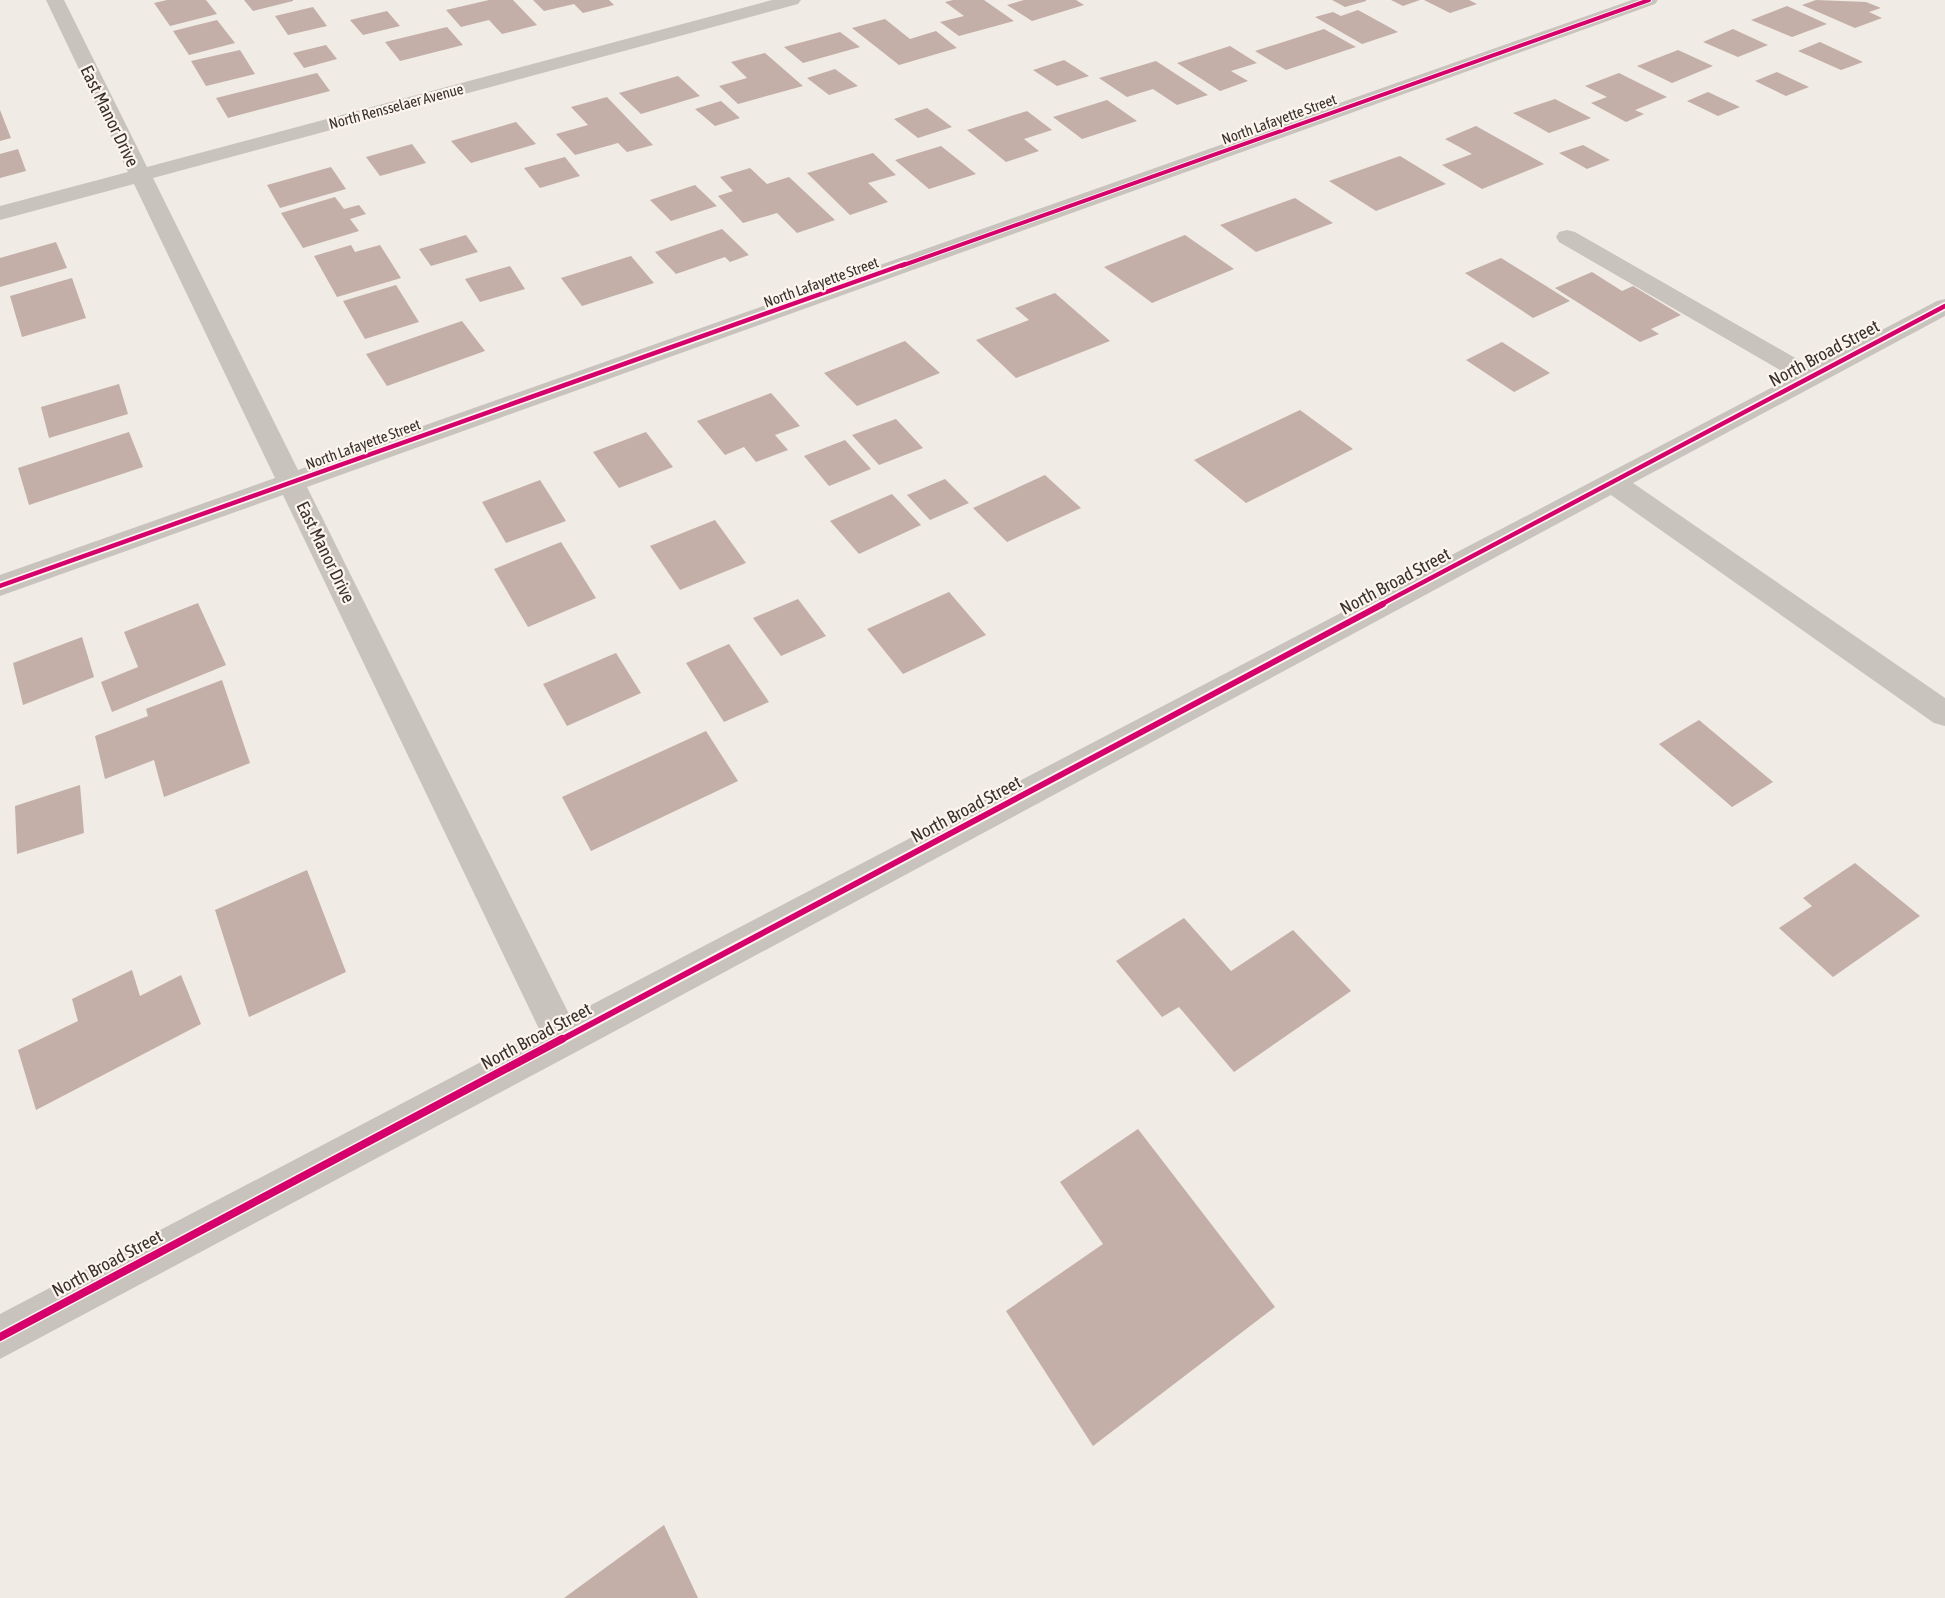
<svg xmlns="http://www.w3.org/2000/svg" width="1945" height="1598" font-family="'Asap Condensed',sans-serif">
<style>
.building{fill:#c3afa7}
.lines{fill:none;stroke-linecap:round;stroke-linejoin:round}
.minor{fill:#c9c3be;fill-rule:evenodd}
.cycleway-far3-casing{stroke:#fbf5ee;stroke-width:6}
.cycleway-far2-casing{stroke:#fbf5ee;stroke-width:8}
.cycleway-far1-casing{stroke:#fbf5ee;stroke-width:10}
.cycleway-casing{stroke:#fbf5ee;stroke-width:11}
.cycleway-far3{stroke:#d6006c;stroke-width:4}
.cycleway-far2{stroke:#d6006c;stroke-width:4.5}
.cycleway-far1{stroke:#d6006c;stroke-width:6}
.cycleway{stroke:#d6006c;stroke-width:8}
.labels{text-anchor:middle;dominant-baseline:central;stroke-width:4.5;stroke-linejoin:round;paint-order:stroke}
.far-street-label{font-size:15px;fill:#3b302b;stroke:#fbf5ee}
.street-label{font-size:18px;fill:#3b302b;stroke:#fbf5ee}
</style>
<rect width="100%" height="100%" fill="#f0ebe5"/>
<path class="building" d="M167,0h39l11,14 -47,12 -16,-23z
M244,0h49v1l-40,10z
M489,0h24l24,25 -35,9 -13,-14 -28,7 -15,-17z
M533,0h76l5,5 -31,8 -9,-9 -30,7z
M953,0h31l30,21 -55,15 -19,-14 24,-6 -19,-14z
M1024,0h52l8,5 -52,16 -25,-16z
M1332,0h34v1l-21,6z
M1391,0h29l-17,6z
M1424,0h45l8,4 -27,9z
M1816,0l50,2 15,6 -12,4 13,6 -27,10 -53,-23z
M1787,6l40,18 -35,13 -41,-17z
M313,7l14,19 -39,9 -13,-19z
M1358,10l40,22 -36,12 -47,-27 18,-5 8,4z
M387,11l13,15 -37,9 -13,-15z
M885,19l25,20 26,-8 21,17 -58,17 -47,-37z
M217,20l18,23 -46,12 -16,-24z
M447,27l16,18 -63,16 -15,-19z
M1324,29l32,18 -70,23 -31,-19z
M1733,29l35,16 -30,12 -35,-15z
M840,32l20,15 -57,16 -19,-16z
M1820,42l43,20 -22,8 -43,-19z
M326,45l11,14 -33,9 -11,-15z
M1230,46l27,17 -26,8 17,10 -28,10 -43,-28z
M240,50l15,24 -49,12 -15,-25z
M1678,50l35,16 -41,17 -35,-17z
M765,53l38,33 -65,18 -19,-18 28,-8 -16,-16z
M1064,60l25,16 -32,10 -24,-16z
M1156,61l52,34 -31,10 -24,-16 -26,8 -28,-19z
M835,69l23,17 -29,9 -22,-17z
M1777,72l32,15 -23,9 -31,-15z
M317,73l13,18 -102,27 -12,-20z
M1619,73l48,24 -32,13 9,4 -18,8 -35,-19 16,-6 -22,-11z
M678,76l22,20 -59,18 -22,-21z
M1708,92l32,15 -22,9 -31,-15z
M607,97l46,48 -26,7 -9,-9 -43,12 -19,-21 32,-9 -17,-18z
M1555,99l36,19 -42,15 -36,-20z
M1107,100l30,21 -55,18 -29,-22z
M721,101l19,17 -25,8 -20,-17z
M927,108l25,19 -34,11 -24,-19z
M0,110l11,28 -11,3z
M1027,111l25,19 -28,9 15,12 -33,11 -39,-32z
M516,122l20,22 -65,19 -20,-22z
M1476,126l68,38 -62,25 -40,-24 30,-11 -27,-15z
M412,144l14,19 -46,13 -14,-19z
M1583,145l27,15 -23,9 -28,-16z
M941,146l35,28 -47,15 -34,-29z
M18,149l8,22 -26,7v-24z
M873,153l23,22 -28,8 20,19 -38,13 -43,-42z
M1400,156l46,28 -70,27 -47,-30z
M565,157l15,19 -40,12 -16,-20z
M331,167l15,22 -66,19 -13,-23z
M750,168l17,16 22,-7 46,43 -38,13 -20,-20 -34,10 -25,-27 15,-5 -13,-14z
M695,185l22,21 -46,15 -21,-21z
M335,197l9,12 15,-4 7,9 -16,5 9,12 -56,17 -22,-35z
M1295,198l38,25 -77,29 -36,-27z
M722,229l27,26 -19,7 -5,-5 -49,17 -21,-22z
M466,235l12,17 -47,14 -12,-17z
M1185,235l49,34 -82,34 -48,-36z
M56,242l11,26 -67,19v-29z
M351,245l4,7 25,-7 21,33 -64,19 -23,-41z
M631,256l23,27 -72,23 -21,-28z
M1501,258l69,43 -37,17 -68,-45z
M510,266l15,23 -45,13 -15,-23z
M1592,272l30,19 11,-5 48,29 -30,14 8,5 -19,8 -85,-54z
M72,278l14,40 -64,19 -12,-41z
M396,285l23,37 -54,17 -22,-38z
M1055,293l55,48 -94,37 -40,-38 53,-20 -14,-12z
M462,321l23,30 -98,35 -21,-32z
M905,341l35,32 -83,33 -33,-33z
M1502,342l48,31 -36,19 -48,-32z
M119,384l9,30 -79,24 -8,-31z
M771,393l29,33 -25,9 13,15 -32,12 -12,-15 -19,8 -28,-34z
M1300,410l53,39 -107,54 -52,-43z
M896,419l27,29 -44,17 -27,-30z
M129,432l14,35 -114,38 -11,-37z
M646,432l27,35 -54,21 -26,-36z
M845,440l26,29 -42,17 -25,-30z
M1045,475l36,33 -74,34 -34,-34z
M945,479l24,24 -39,17 -23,-25z
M540,480l26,41 -60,22 -24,-41z
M892,494l29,31 -62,29 -29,-33z
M715,520l31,43 -66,27 -30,-44z
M561,542l35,56 -68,29 -34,-58z
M949,592l37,43 -83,39 -36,-45z
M798,599l28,37 -45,20 -28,-38z
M198,603l28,62 -114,47 -11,-30 37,-15 -14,-35z
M82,637l12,40 -71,28 -10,-42z
M729,644l40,58 -45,20 -38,-59z
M616,653l25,40 -74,33 -24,-42z
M222,680l28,83 -86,34 -10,-37 -49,19 -10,-43 53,-20 -2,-7z
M1699,720l74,62 -41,25 -73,-63z
M706,731l32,50 -147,70 -29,-54z
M80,785l4,48 -67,21 -2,-48z
M1855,863l65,53 -87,61 -54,-49 33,-22 -9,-8z
M307,870l39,102 -97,45 -34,-107z
M1184,918l47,53 62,-41 58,61 -117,81 -55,-65 -17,10 -46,-56z
M132,970l8,26 41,-21 20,49 -165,86 -18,-60 60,-29 -6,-22z
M1138,1129l137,178 -182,139 -87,-135 97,-67 -43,-62z
M664,1525l34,73h-134z"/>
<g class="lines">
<path class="minor" d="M46,0h18l83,167 625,-167h29l-3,4 -645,174 145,292 1334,-470h26l-3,4 -1348,483 263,529 1222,-639 -233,-135 -3,-5 3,-5 8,-2 8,2 236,135 126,-66 8,-2v17l-312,167 312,215v28l-11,-3 -323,-228 -1035,557 -576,307v-45l540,-283 -257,-536 -283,101v-21l275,-97 -141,-294 -134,36v-14l128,-34z"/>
<defs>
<path id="cycleway-far3" d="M901,266l748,-266"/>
<path id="cycleway-far2" d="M0,586l905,-322
M1380,605l565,-299"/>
<path id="cycleway-far1" d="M559,1041l824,-437"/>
<path id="cycleway" d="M0,1337l562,-298"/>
</defs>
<use href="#cycleway-far3" class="cycleway-far3-casing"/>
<use href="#cycleway-far2" class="cycleway-far2-casing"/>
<use href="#cycleway-far1" class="cycleway-far1-casing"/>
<use href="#cycleway" class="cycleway-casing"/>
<use href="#cycleway-far3" class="cycleway-far3"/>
<use href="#cycleway-far2" class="cycleway-far2"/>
<use href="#cycleway-far1" class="cycleway-far1"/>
<use href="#cycleway" class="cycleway"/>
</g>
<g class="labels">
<g class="far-street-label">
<text transform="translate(396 106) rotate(-15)">North Rensselaer Avenue</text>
<text transform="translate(1279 119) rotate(-20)">North Lafayette Street</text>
<text transform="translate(821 282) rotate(-20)">North Lafayette Street</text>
<text transform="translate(363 444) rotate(-20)">North Lafayette Street</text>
</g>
<g class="street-label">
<text transform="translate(110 116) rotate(64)">East Manor Drive</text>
<text transform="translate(1824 353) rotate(-28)">North Broad Street</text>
<text transform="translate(326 552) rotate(64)">East Manor Drive</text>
<text transform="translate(1395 581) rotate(-28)">North Broad Street</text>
<text transform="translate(966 809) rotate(-28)">North Broad Street</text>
<text transform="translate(536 1036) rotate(-28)">North Broad Street</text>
<text transform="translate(107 1263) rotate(-28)">North Broad Street</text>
</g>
</g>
</svg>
